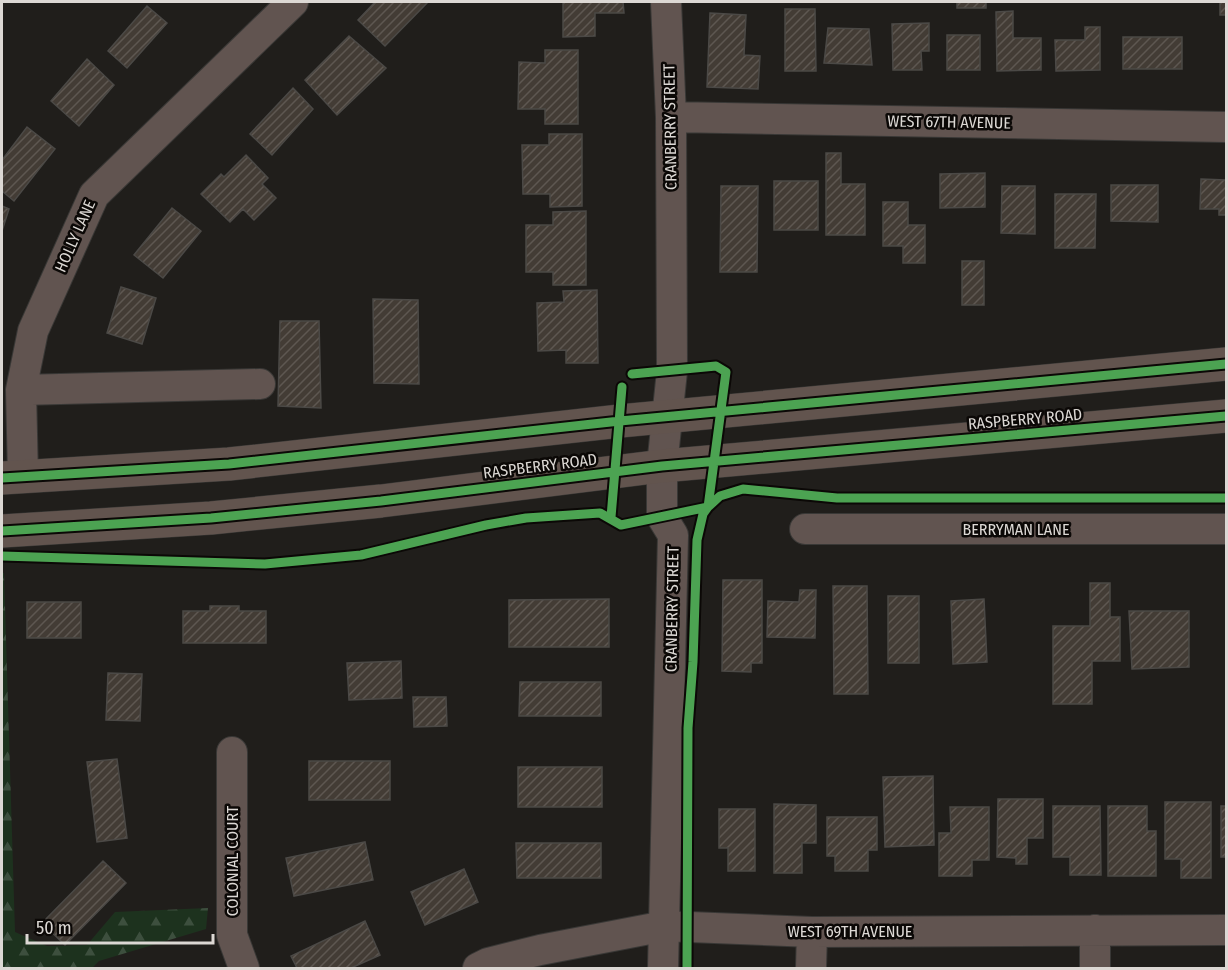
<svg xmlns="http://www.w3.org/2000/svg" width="1228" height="970" font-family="'Fira Sans Condensed',sans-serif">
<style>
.forest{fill:url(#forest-firs)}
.building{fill:url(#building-hatch);stroke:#4b4946;stroke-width:1.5}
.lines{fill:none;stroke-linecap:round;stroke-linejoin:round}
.minor-casing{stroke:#393836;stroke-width:32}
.major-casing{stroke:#393836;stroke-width:34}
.minor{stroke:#615450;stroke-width:30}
.major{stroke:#62544e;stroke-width:33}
.cycleway-casing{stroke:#0b0806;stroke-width:13}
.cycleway{stroke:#4ca352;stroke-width:9}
.labels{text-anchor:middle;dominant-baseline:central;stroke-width:5;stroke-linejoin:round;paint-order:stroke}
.street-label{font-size:16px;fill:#dcd8d4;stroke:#0b0806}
</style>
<defs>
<pattern id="forest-firs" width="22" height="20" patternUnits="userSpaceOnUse" patternTransform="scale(1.5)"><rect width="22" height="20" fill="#1d321e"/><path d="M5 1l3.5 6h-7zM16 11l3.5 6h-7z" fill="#3d4f3e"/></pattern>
<pattern id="building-hatch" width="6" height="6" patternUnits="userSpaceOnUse" patternTransform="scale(1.5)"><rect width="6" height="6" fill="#433c35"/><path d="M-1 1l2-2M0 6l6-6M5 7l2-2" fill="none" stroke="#5e5751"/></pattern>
</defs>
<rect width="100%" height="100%" fill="#201e1b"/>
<path class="forest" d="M2,573h2l11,359 32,14 40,-1 28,-33 93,-4 -2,21 -107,32 -7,7h-90z"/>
<path class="building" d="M375,2h53l-43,44 -27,-26z
M563,2h60l1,11h-29v23l-32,1z
M957,2h29v6h-29z
M1220,2h6v13h-6z
M147,6l20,17 -40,45 -19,-17z
M785,9h30l1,62h-31z
M1013,11v27h28v32l-44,1 -1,-59z
M710,13l36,2 -2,40 16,1 -2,33 -51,-2z
M929,23v28h-8l1,19h-29l-1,-46z
M1085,27h15v43l-44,1 -1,-31h30z
M828,28l41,1 3,36 -48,-2z
M947,35h33v35h-33z
M349,36l37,32 -49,47 -32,-35z
M1123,37h59v32h-59z
M545,50h33v74h-33v-15h-27l1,-47 26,1z
M87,59l27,26 -35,41 -28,-25z
M293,88l20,21 -41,46 -22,-21z
M27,127l28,22 -41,52 -12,-10v-31z
M549,134h33v72l-32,1v-13h-27l-1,-49h27z
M826,153h15v31h24v51h-39z
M246,155l22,23 -6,6 14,14 -22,22 -11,-11 -13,13 -29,-28 20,-20 3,3z
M985,173v34l-45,1v-34z
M1201,179l25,1v35h-7v-6h-19z
M774,181h44v49h-44z
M1111,185h47v37l-47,-1z
M721,186h37l-1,86h-37z
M1002,186h33v48l-34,-1z
M1055,194h41l-1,54h-40z
M883,202h25v23h17v38h-22v-17h-20z
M2,206l7,3 -7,22z
M172,208l29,23 -38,47 -29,-23z
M586,211v74h-33v-13h-27v-47h27v-13z
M962,261h22v44h-22z
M121,287l35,11 -14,46 -35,-11z
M597,290l1,73h-32v-13l-28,1 -1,-48 27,-1 -1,-11z
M373,299l45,1 1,84 -45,-1z
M280,321h39l2,87 -43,-2z
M723,580h39v83h-11v9l-29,-1z
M1090,583h20v34h10v44h-28v43h-39v-78h37z
M833,586h34l1,108h-34z
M800,590h16l-1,48 -48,-1 1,-36 31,1z
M888,596h31v67h-31z
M609,599v48h-100v-47z
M984,599l3,63 -34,2 -2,-63z
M27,602h54v36h-54z
M210,606h29v5h27v32h-83v-32h27z
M1129,611h60v56l-57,2z
M401,661l1,37 -53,2 -2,-37z
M108,673l34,1 -2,47 -34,-1z
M520,682h81v34h-82z
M413,697h33l1,29 -33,1z
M117,759l10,79 -30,4 -10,-80z
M309,761h81v39h-81z
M518,767h84v40h-84z
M933,776l1,69 -49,2 -2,-70z
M998,799h45v39h-16v26h-11v-6l-19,-1z
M1165,802h46v76h-30v-19h-16z
M774,804l42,1v38h-14v30h-28z
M1053,806h47l1,69h-31v-18h-17z
M1108,806h39v25h9v45h-48z
M1221,806h5v51h-5z
M950,807h39v53h-17v16h-33v-43h12z
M719,809h36v62h-27v-23h-9z
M827,817h50v33h-9v21h-33v-15h-8z
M365,842l8,38 -79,16 -8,-38z
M516,843h85v35h-84z
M103,861l23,22 -61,62 -23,-22z
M464,869l14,33 -53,23 -14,-33z
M365,921l15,34 -29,13h-54l-6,-12z"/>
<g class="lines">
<defs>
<path id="minor" d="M671,117l555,10
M21,390l239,-6
M23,477l-2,-87 12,-59 61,-136 199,-193
M805,529h421
M232,752v183l12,33
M1095,930v38
M478,968l10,-5 52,-13 125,-24 147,6 414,-2
M663,968l10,-433 -11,-18v-51l10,-95 -1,-254 -5,-115
M811,968l1,-36"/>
<path id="major" d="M2,478l227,-14 391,-43 606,-57
M2,531l209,-13 170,-17 281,-35 564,-50"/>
</defs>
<use href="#minor" class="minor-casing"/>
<use href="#major" class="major-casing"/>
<use href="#minor" class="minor"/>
<use href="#major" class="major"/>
<defs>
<path id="cycleway" d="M632,374l84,-8 10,6 -18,135 -5,7 -6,26 -4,122 -5,66 -1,240
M2,478l227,-14 391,-43 606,-57
M611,517l11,-130
M2,531l209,-13 170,-17 281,-35 564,-50
M2,556l263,8 96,-9 125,-30 40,-7 74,-5 21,12 87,-18 12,-11 23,-7 94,9h389"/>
</defs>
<use href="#cycleway" class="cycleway-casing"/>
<use href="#cycleway" class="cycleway"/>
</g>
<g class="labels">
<g class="street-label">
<text transform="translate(949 122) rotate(1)">WEST 67TH AVENUE</text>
<text transform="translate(670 127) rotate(-91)">CRANBERRY STREET</text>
<text transform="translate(75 236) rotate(-66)">HOLLY LANE</text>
<text transform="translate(1025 419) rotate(-5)">RASPBERRY ROAD</text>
<text transform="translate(540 466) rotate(-7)">RASPBERRY ROAD</text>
<text x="1016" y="529">BERRYMAN LANE</text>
<text transform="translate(672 609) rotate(-89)">CRANBERRY STREET</text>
<text transform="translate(232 861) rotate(-90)">COLONIAL COURT</text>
<text x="850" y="931">WEST 69TH AVENUE</text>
</g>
</g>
<rect width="1228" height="970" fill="none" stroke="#dcd8d4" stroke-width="6"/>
<path d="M27 934v9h186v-9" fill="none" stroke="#dcd8d4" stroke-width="3"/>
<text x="36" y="934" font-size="18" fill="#dcd8d4" stroke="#0b0806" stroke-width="4.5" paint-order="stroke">50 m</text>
</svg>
